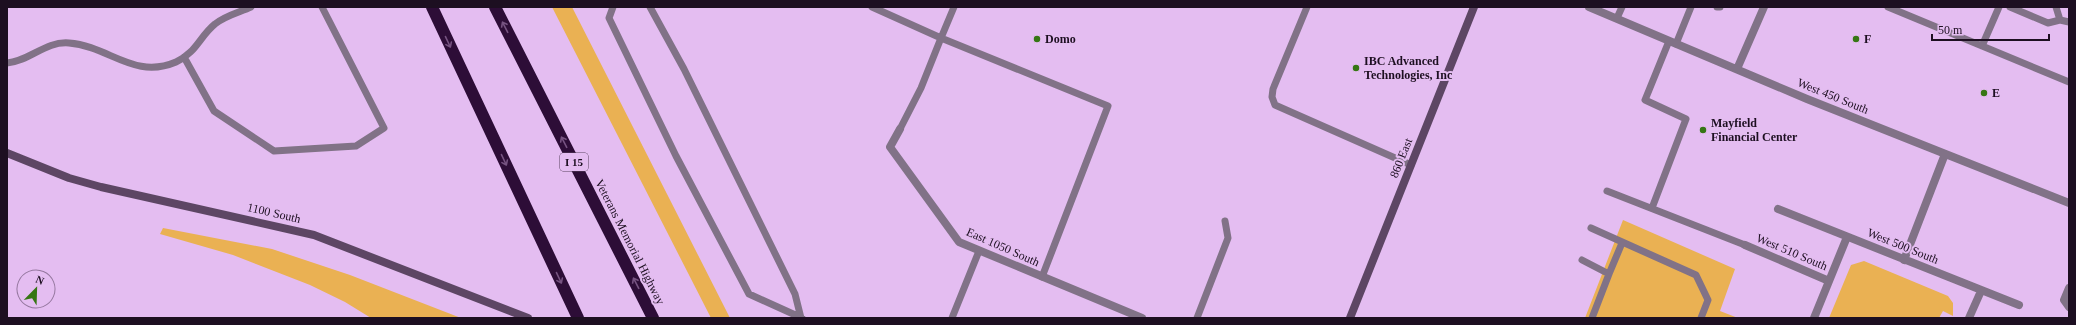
<svg xmlns="http://www.w3.org/2000/svg" width="2076" height="325" font-family="Georgia,serif">
<style>
.green{fill:#eab153}
.lines{fill:none;stroke-linecap:round;stroke-linejoin:round}
.lane{stroke:#817287;stroke-width:7}
.street{stroke:#817287;stroke-width:8}
.secondary{stroke:#5d4664;stroke-width:8}
.highway{stroke:#2d0d37;stroke-width:12}
.oneway{stroke:#765381}
.poi-dot{fill:#367614;stroke:#e4bdf1;stroke-width:1.5}
.labels{text-anchor:middle;dominant-baseline:central;stroke-width:4;stroke-linejoin:round;paint-order:stroke}
.shield{fill:#e4bdf1;stroke:#59435f;stroke-width:1}
.shield-label{font-size:11px;font-weight:bold;fill:#1d0f21}
.poi-label{font-size:12px;font-weight:bold;fill:#1d0f21;stroke:#e4bdf1;text-anchor:start}
.street-label{font-size:12px;fill:#1d0f21;stroke:#e4bdf1}
</style>
<rect width="100%" height="100%" fill="#e4bdf1"/>
<path class="green" d="M552,7h20l158,311h-19z
M1623,220l112,49 -15,42 18,7h-153z
M163,228l109,21 78,26 111,43h-90l-26,-16 -35,-17 -77,-30 -73,-21z
M1864,261l84,35 5,7v13l-10,-5 -4,7h-110l22,-53z"/>
<g class="lines">
<path class="lane" d="M613,7l-4,11 67,138 73,138 53,24
M650,7l34,62 111,225 6,24
M872,7l69,31 13,-31
M1307,7l-34,82 -1,8 3,8 136,60
M1717,7h3
M1888,7l181,75
M2010,7l38,16 12,-3
M2056,7l4,13 9,2
M1617,18l5,-11
M1676,44l15,-37
M1982,46l17,-39
M184,57l30,54 60,40 82,-5 28,-18 -62,-121
M7,63c23,-2 38,-22 62,-20 40,3 65,37 107,19 20,-9 24,-26 39,-38 9,-8 25,-12 36,-17
M900,129l21,-41 20,-50 167,68 -66,171
M1607,191l138,54
M1652,208l34,-89 -41,-19 24,-59
M1591,228l105,47 12,25 -7,18
M1582,260l27,14 -17,44
M1609,274l13,-31
M952,318l27,-67
M1197,318l31,-80 -3,-17"/>
<path class="street" d="M1589,7l218,92 262,104
M1737,69l27,-62
M900,129l-10,18 69,95 183,76
M1778,209l241,96
M1745,245l84,36
M1904,260l41,-106
M2069,288l-5,12 5,7
M1814,318l33,-81
M1969,318l12,-27"/>
<path class="secondary" d="M7,153l62,25 32,9 213,48 214,83
M1350,318l124,-311"/>
<path class="highway" d="M432,7l146,311
M495,7l158,311"/>
</g>
<defs><path id="oneway-shaft" d="M-6 0H5M1.5-3L5.5 0L1.5 3" fill="none" stroke-width="1.6" stroke-linecap="round" stroke-linejoin="round"/></defs>
<g class="oneway">
<use href="#oneway-shaft" transform="translate(505 27) rotate(-117)"/>
<use href="#oneway-shaft" transform="translate(448 42) rotate(65)"/>
<use href="#oneway-shaft" transform="translate(564 142) rotate(-117)"/>
<use href="#oneway-shaft" transform="translate(504 160) rotate(65)"/>
<use href="#oneway-shaft" transform="translate(559 278) rotate(65)"/>
<use href="#oneway-shaft" transform="translate(636 283) rotate(-117)"/>
</g>
<g class="poi-dot">
<circle cx="1037" cy="39" r="4"/>
<circle cx="1856" cy="39" r="4"/>
<circle cx="1356" cy="68" r="4"/>
<circle cx="1984" cy="93" r="4"/>
<circle cx="1703" cy="130" r="4"/>
</g>
<g class="labels">
<rect class="shield" x="560" y="153" width="28" height="18" rx="3"/>
<g class="shield-label">
<text x="574" y="162">I 15</text>
</g>
<g class="poi-label">
<text x="1045" y="39">Domo</text>
<text x="1864" y="39">F</text>
<text x="1364" y="61">IBC Advanced<tspan x="1364" dy="14">Technologies, Inc</tspan></text>
<text x="1992" y="93">E</text>
<text x="1711" y="123">Mayfield<tspan x="1711" dy="14">Financial Center</tspan></text>
</g>
<g class="street-label">
<text transform="translate(1833 96) rotate(22)">West 450 South</text>
<text transform="translate(1401 158) rotate(-68)">860 East</text>
<text transform="translate(274 213) rotate(13)">1100 South</text>
<text transform="translate(630 242) rotate(63)">Veterans Memorial Highway</text>
<text transform="translate(1903 246) rotate(22)">West 500 South</text>
<text transform="translate(1003 247) rotate(24)">East 1050 South</text>
<text transform="translate(1792 252) rotate(23)">West 510 South</text>
</g>
</g>
<rect width="2076" height="325" fill="none" stroke="#1d0f21" stroke-width="16"/>
<g transform="translate(36 289) rotate(23)"><circle r="19" fill="#e4bdf1" stroke="#94779e"/>
<path d="M0-3L7 15L0 10L-7 15Z" fill="#367614"/>
<text y="-6" font-size="11" font-weight="bold" text-anchor="middle" fill="#1d0f21">N</text>
</g>
<path d="M1932 34v6h117v-6" fill="none" stroke="#1d0f21" stroke-width="2"/>
<text x="1938" y="34" font-size="12" fill="#1d0f21" stroke="#e4bdf1" stroke-width="3" paint-order="stroke">50 m</text>
</svg>
